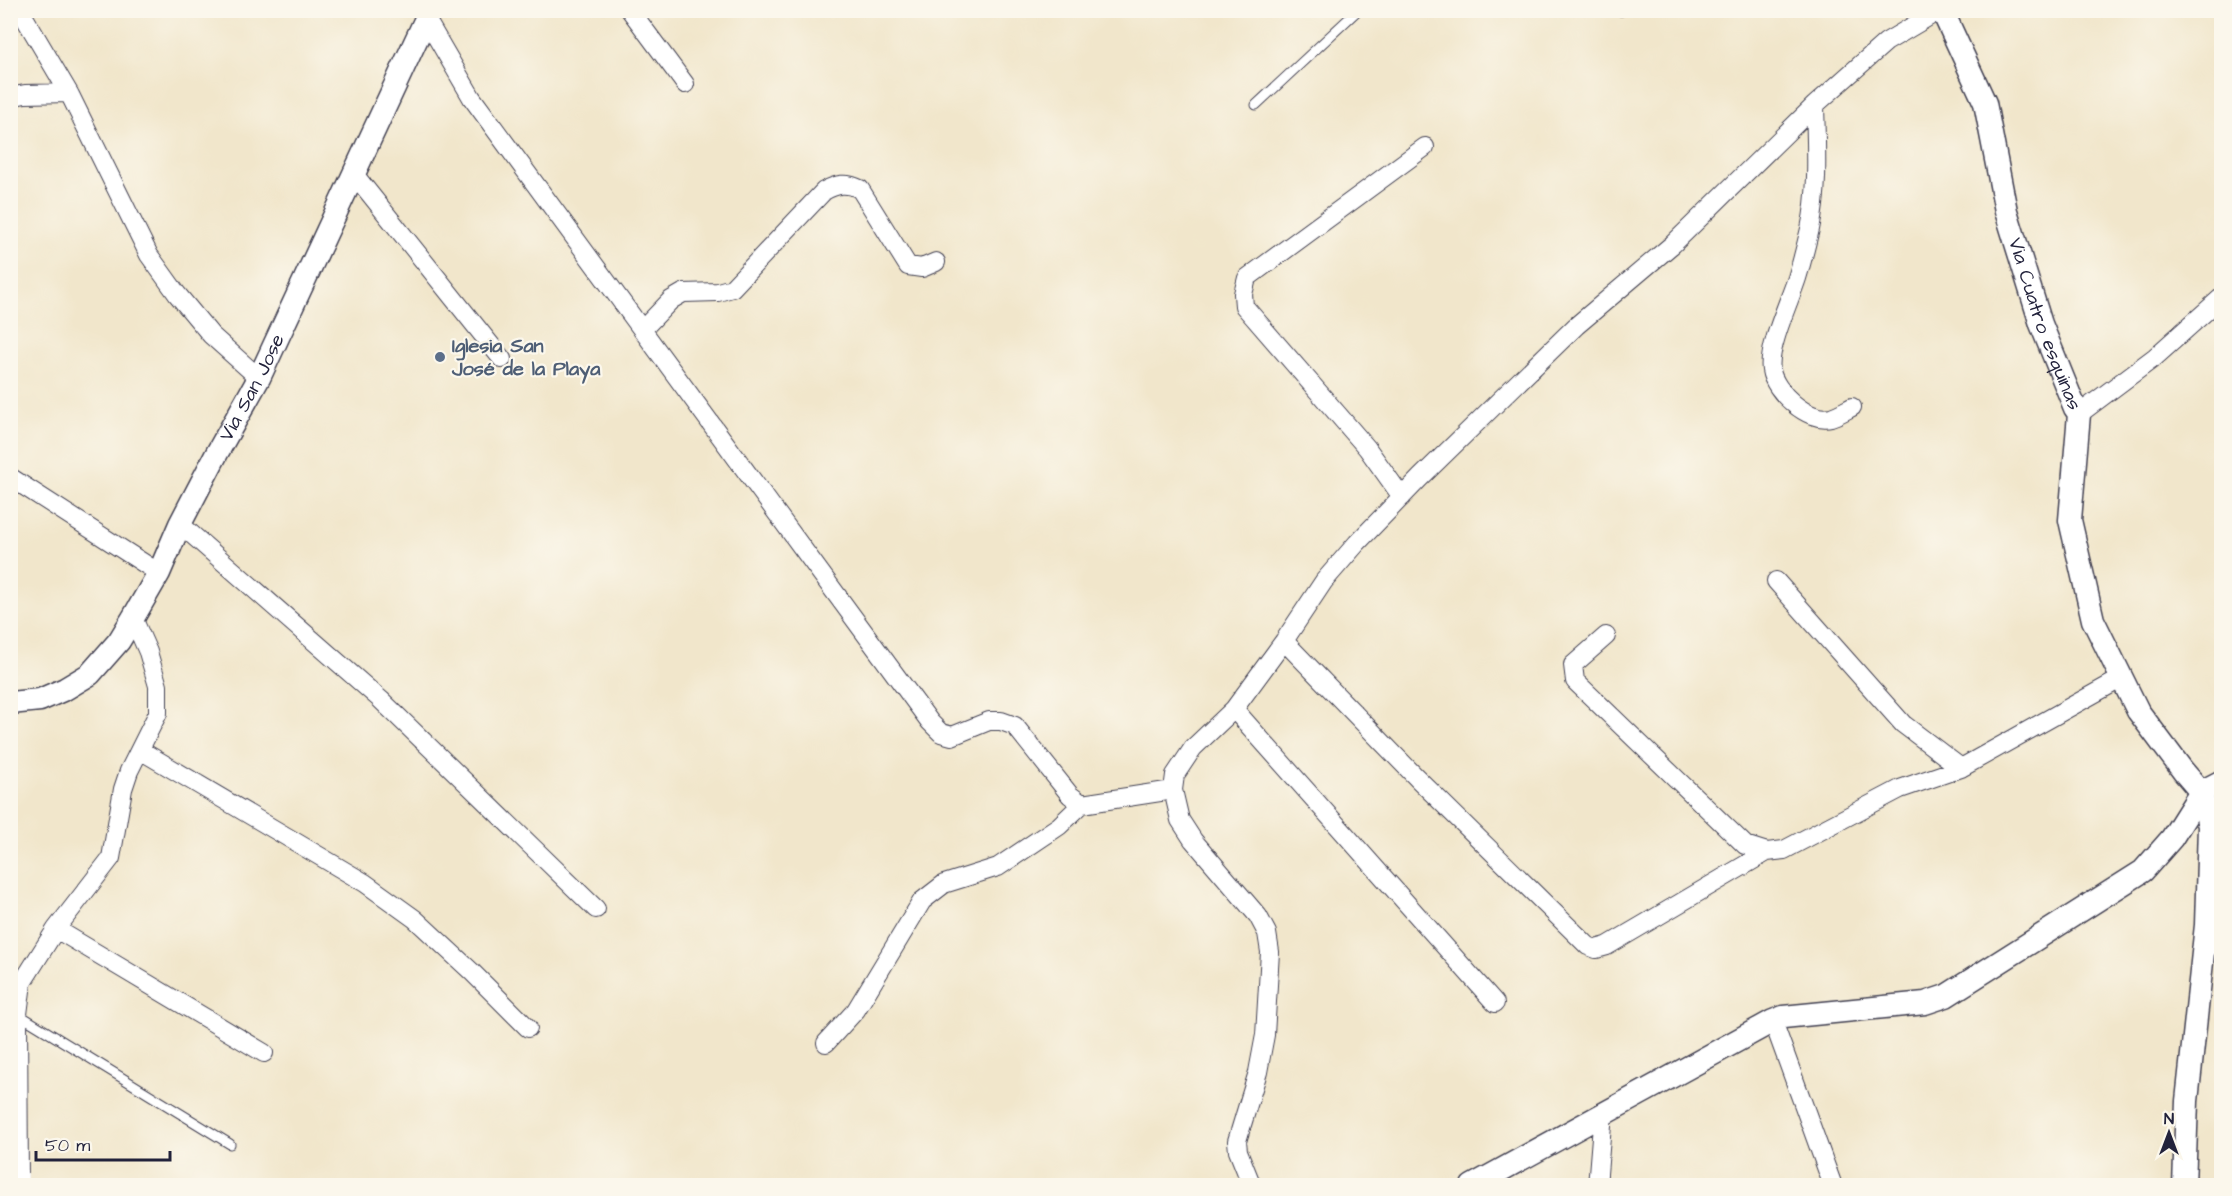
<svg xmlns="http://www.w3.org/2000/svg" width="2232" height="1196" font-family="'Architects Daughter',sans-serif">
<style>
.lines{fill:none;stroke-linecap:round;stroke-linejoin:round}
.service-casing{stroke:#413f51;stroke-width:11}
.minor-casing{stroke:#413f51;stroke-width:20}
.tertiary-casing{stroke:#413f51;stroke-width:25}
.service{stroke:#fff;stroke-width:9}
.minor{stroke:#fff;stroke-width:18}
.tertiary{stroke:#fff;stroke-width:22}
.service-dot{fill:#5c6f8a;stroke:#fbf7ec;stroke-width:2}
.labels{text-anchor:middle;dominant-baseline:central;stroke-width:4.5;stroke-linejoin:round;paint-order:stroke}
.street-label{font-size:20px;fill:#22223b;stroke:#fbf7ec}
.service-label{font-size:20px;font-weight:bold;fill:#4e5e75;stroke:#fbf7ec;text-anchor:start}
</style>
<rect width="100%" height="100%" fill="#fbf7ec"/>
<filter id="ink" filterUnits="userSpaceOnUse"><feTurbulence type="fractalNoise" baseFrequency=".0167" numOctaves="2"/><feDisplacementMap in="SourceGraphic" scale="12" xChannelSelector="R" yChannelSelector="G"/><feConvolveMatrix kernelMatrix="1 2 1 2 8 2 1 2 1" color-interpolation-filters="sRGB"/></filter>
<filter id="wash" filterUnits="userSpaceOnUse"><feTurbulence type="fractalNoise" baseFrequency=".008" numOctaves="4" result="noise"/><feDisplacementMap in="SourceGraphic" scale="24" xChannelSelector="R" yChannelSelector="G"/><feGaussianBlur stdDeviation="1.35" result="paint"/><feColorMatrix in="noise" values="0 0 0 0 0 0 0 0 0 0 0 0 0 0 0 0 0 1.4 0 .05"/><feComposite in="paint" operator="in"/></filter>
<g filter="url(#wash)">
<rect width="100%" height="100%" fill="#f1e6cb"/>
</g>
<g filter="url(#ink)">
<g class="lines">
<defs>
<path id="service" d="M1621,11v-1
M1256,105l102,-95
M18,1014l212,130"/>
<path id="minor" d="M20,10l49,83 80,162 28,39 34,41 48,43
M630,10l55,74
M426,19l46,79 458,624 11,11 11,3 37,-15h12l14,5 55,69 12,9
M10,97l15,-3 44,-1
M1815,105c1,40 4,84 -5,124 -4,16 -8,33 -13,49 -7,22 -30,71 -26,92 3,21 37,53 60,47 7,-2 15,-7 21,-10
M354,174l148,185
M642,330l29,-30 12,-7 35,-1 14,-4 92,-97c13,-7 22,-9 36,-2l48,77 14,2 14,-6
M2079,414l76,-57 67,-60
M10,477l149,96
M1402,497l-35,-49 -123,-142 -1,-12 4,-16 178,-131
M180,524l201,176 215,209
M1776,581l127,143 58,44
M1606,636l-33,29 2,16 170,164 22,7 17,-2 116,-61 61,-21 161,-90
M1284,641l133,137 171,168 8,3 11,-3 160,-94
M1234,709l261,294
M140,750l225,133 50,36 57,53 56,56
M56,929l208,124
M1773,1021l60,165
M826,1043l30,-33 66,-109 22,-17 54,-17 61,-41 23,-22 91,-14
M19,1186l-1,-172 4,-31 34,-54 55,-71 12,-69 6,-18 29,-58v-27l-10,-34 -15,-34
M1252,1186l-14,-35 -1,-10 21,-69 7,-37 5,-83 -3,-19 -9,-17 -65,-76 -13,-20 -7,-30 2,-15 18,-27 41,-39 50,-68 40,-60 33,-38 63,-65 156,-152 97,-82 142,-139 71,-63 54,-32
M1597,1186l6,-73"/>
<g id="tertiary">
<path id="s1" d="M1942,10l43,93 21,108 35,113 34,84 4,6 -9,106 23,100 45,91 45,60 18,21 8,34 -3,99 -19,176 -3,85"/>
<path id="s2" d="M10,703l30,-3 25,-11 25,-15 29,-33 14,-23 26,-45 21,-49 37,-71 42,-75 171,-368"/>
<path d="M1472,1186l301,-165 10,-4 142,-14 21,-7 197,-125 29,-33 29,-46 21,-11"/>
</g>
</defs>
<use href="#service" class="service-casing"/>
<use href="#minor" class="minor-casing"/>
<use href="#tertiary" class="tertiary-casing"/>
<use href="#service" class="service"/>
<use href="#minor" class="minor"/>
<use href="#tertiary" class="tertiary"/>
</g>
</g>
<circle class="service-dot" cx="440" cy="357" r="6"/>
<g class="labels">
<g class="street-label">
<text stroke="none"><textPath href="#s1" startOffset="332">Via Cuatro esquinas</textPath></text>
<text stroke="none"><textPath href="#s2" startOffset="417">Via San Jose</textPath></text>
</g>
<g class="service-label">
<text x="452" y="346">Iglesia San<tspan x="452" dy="23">José de la Playa</tspan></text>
</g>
</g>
<rect width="2232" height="1196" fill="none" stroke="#fbf7ec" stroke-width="36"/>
<g transform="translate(2169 1133)" stroke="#fbf7ec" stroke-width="4.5" paint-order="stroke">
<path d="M0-4.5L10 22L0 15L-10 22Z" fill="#22223b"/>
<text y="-9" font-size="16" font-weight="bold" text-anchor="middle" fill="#22223b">N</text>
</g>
<path d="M36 1151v9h134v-9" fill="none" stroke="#22223b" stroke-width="3"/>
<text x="45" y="1151" font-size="18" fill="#22223b" stroke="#fbf7ec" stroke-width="4.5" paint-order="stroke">50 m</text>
</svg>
